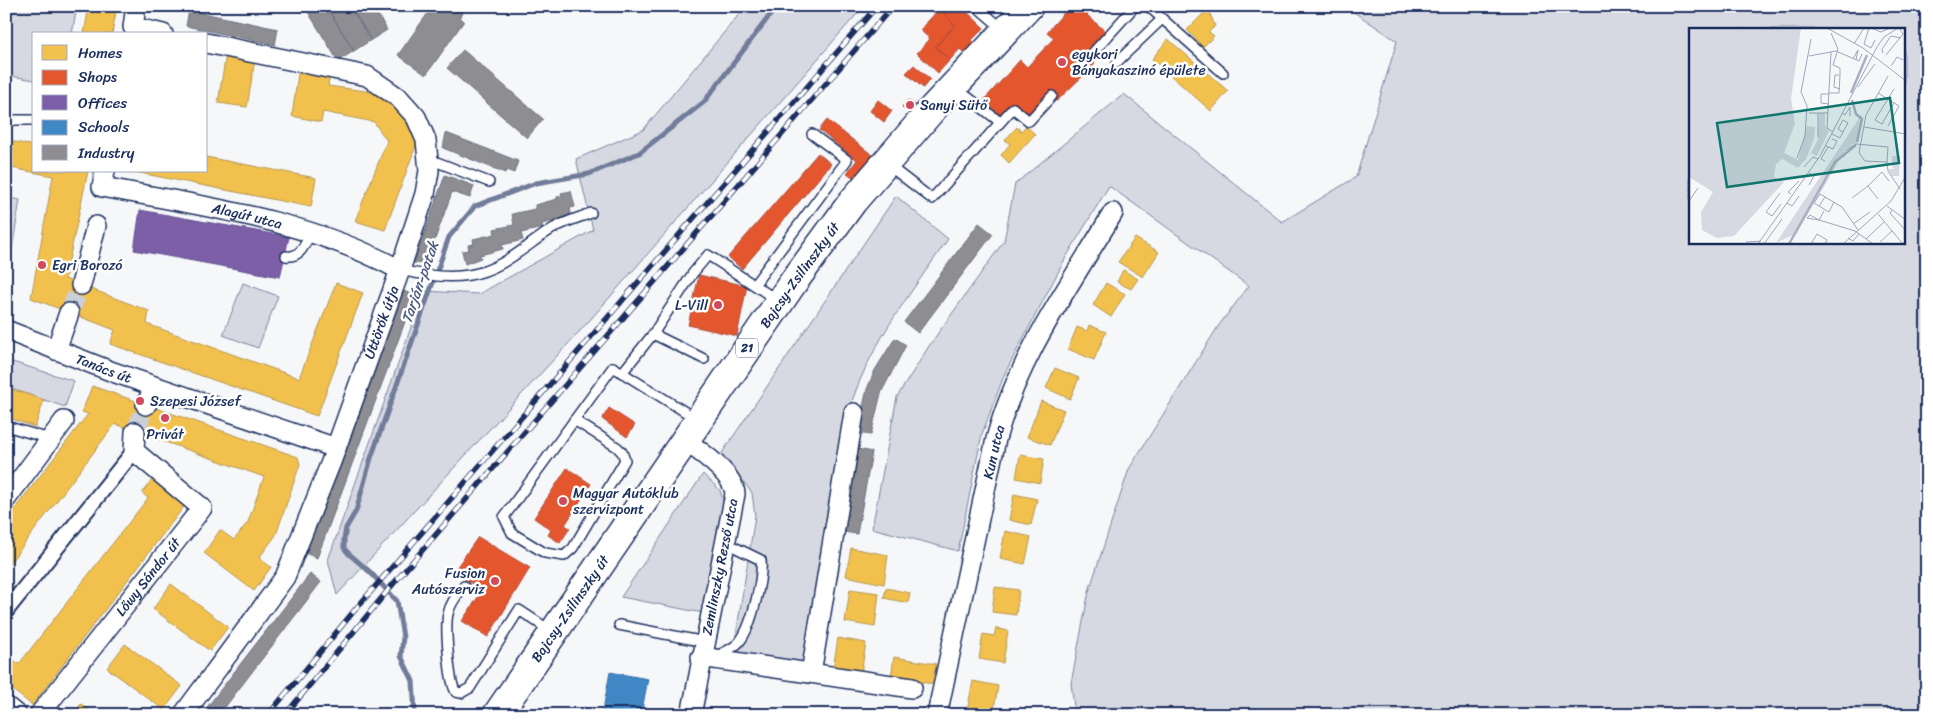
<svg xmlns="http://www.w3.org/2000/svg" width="1933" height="721" font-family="Sriracha,sans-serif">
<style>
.green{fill:#d6d9e2;stroke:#7884a0;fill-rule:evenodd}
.homes{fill:#f2c14e;stroke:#b29553}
.shops{fill:#e4572e;stroke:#a84b3c}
.offices{fill:#7b5ea7;stroke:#5e5091}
.schools{fill:#3f88c5;stroke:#346da6}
.industry{fill:#8d8d92;stroke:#6b7182}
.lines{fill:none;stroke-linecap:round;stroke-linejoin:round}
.stream{stroke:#707c99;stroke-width:5}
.minor-tunnel{stroke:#cacfda;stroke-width:19;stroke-dasharray:19 9;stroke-linecap:butt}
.service-casing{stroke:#1b2f5e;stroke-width:12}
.pedestrian-casing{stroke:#1b2f5e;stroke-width:18}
.minor-casing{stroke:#1b2f5e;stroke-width:22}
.primary-casing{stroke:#1b2f5e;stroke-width:31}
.service{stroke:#fff;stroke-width:9}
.pedestrian{stroke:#fff;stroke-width:14}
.minor{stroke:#fff;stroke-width:19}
.primary{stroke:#fff;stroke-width:28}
.rail-casing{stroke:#1b2f5e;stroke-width:5.5}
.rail{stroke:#fff;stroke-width:4;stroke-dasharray:11;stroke-linecap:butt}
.poi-dot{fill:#d1495b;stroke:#fff;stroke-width:2}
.labels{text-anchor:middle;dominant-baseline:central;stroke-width:5;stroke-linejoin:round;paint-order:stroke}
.shield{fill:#fff;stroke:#5f6d8e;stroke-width:1}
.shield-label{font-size:12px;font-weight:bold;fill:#1b2f5e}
.poi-label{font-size:14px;fill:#1b2f5e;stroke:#fff;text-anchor:start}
.street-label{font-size:14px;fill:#1b2f5e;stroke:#fff}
.water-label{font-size:15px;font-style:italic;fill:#4d5c81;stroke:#fff}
.inset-river{fill:none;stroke:#a9b0c1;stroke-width:2.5}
.inset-road{fill:none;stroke:#9ea7bb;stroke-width:1}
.view{fill:#0f766e;fill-opacity:0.15;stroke:#0f766e;stroke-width:2.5}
.inset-edge{fill:none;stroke:#1b2f5e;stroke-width:2.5}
</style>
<rect width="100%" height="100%" fill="#f6f7f9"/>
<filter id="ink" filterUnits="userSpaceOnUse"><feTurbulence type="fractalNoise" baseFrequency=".02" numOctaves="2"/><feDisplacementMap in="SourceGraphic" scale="10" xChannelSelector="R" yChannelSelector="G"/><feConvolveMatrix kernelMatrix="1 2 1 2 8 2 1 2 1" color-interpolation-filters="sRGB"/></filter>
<g filter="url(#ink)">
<path class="green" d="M6,6h71l-5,28h-38v46l-28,-5z
M746,6h118l-274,314 -253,275 -9,-35 96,-269 55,3 114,-64 -17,-71 67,-29z
M1345,6h582v709h-852l-4,-32 18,-92 40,-122 90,-144 30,-39 -140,-100 -44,73 -60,114 -23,61 -24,117 -86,-23 25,-131 34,-54 73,-102 11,-57 109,-90 158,128 74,-45 41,-136zM1690,29h214v213h-214z
M896,196l52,43c-39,57 -83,111 -101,179l-40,248 -74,-12 22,-138 -3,-23 -30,-40z
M6,197l14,3 -14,87z
M243,283l35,13 -20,52 -35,-13z
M6,360l68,21 -9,26 -59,-20z
M703,474l17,16 4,14 -21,109 -82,-16z"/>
<path class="homes" d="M89,6h28l-5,28h-28z
M1208,9l7,17 -6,6 5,4 -11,11 -16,-17z
M1168,39l60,52 -17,20 -59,-52z
M226,54l29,5 -8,48 -29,-4z
M299,67l31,6 -2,13 60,8 24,32 6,14 -33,90 -30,-9 32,-80 -13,-19 -51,-10 -2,10 -29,-6z
M1026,126l9,8 -26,29 -8,-8 9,-11 -5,-4 12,-13 4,4z
M6,140l28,6v25h54l-23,108 84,32 -2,13 152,54 37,-95 27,10 -46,123 -207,-72 5,-14 -84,-32 22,-122 -47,-9z
M206,157l110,21 -5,29 -181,-36h76z
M1135,238l24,14 -16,25 -25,-15z
M1123,270l15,9 -7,10 -14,-7z
M1106,283l19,11 -14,23 -18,-12z
M1089,325l17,7 -12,28 -26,-11 9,-22 10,4z
M1055,368l24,10 -9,21 -24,-11z
M92,386l206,71 2,7 -24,71 -17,23 12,9 -17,24 -50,-38 16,-23 14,10 14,-18 16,-45 -149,-53 -109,144v-48l82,-106 -6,-2z
M6,387l38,13 -9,27 -29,-10z
M1041,401l23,9 -14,35 -23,-8z
M1020,455l24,4 -4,24 -24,-5z
M153,478l33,26 -154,201 -26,-20v-20l5,-7 8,6 129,-166 -6,-5z
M1014,494l23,5 -6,26 -22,-5z
M1005,531l26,6 -6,27 -25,-5z
M851,548l37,7 -4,29 -38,-8z
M171,584l57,43 -18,24 -57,-42z
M995,587l24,3 -3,25 -24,-3z
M886,588l24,5 -2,10 -24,-5z
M850,589l29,4 -4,34 -30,-5z
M996,628l12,3 -5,32 -24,-4 4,-25 11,2z
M838,638l28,5 -5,30 -28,-4z
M125,644l57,42 -18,24 -57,-42z
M894,657l42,7 -3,20 -42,-7z
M973,681l25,5 -5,29 -26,-4z
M81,704l15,11h-23z"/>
<path class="shops" d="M942,6h19l23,22 -12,12 5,5 -10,11 -7,-7 -10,11 -15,-13 20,-22 -16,-16z
M1070,6h25l-8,9 18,16 -21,23 11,10 -38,37 -8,-7 -20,20 -15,-12 -13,14 -17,-16 36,-40 7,7 27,-29 -7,-6z
M939,9l16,16 -20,22 15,13 -12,13 -21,-20 13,-14 -10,-9z
M914,65l16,14 -7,9 -17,-15z
M878,100l14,11 -8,11 -14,-11z
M908,100l7,5 -5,8 -8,-6z
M827,120l48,37 -18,23 -10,-7 10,-13 -38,-30z
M818,153l13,11 -89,105 -14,-12z
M699,275l48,11 -10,50 -49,-11z
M609,408l26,17 -8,12 -25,-18z
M567,468l24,16 -26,41 5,3 -10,15 -12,-8 3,-5 -17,-12z
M478,537l52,31 -42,69 -26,-16 20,-30 -28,-20z"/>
<path class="offices" d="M140,210l149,27 -9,40 -146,-27z"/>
<path class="schools" d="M610,672l38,7 -7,36h-39z"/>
<path class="industry" d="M326,6l28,45 -16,10 -33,-54z
M326,6h24l21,34 -17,11z
M350,6h23l14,24 -16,10z
M433,6h34l-8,12 5,3 -38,54 -28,-20z
M189,10l89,19 -3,16 -89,-19z
M463,50l80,69 -16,19 -80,-70z
M446,133l72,28 -4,12 -8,-3 -1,3 -62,-25z
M445,175l29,11 -4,12 -18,-6 -26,72 -12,-1z
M571,191l4,16 -5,1 1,6 -7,2 1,2 -23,6 1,4 -22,5 2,7 -21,5 1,4 -23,6 1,3 -16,6 -3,-13 7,-1 -1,-5 6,-1 -1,-5 22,-5 -1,-5 20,-4 -2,-11 23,-5v-4l22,-6v-2l5,-1 -1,-3z
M979,223l14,11 -75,99 -14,-11z
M403,291l12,4 -98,263 -12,-5z
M895,338l11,7 -25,48 -10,42 -14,-2 10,-44 8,-19z
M858,449l14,3 -15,82 -14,-2z
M310,574l11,8 -102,133h-18z"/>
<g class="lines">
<path class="stream" d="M415,715l-2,-34 -12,-25 2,-19 -6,-36 -27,-29 -22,-19 -4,-5v-9l2,-11 10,-17 15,-53 78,-221 26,-31 61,-23 53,-9 50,-21 65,-51 73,-96"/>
<path class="minor-tunnel" d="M69,313l12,-28
M135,432l11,-27"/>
<defs>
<path id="service" d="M976,6l28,24
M1148,6l75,67
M1088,58l47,-52
M1117,62l45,-43
M955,87l45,35
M6,122l9,-2h19
M429,159l60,23
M888,165l44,34 81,-91 16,13 23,-25
M286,256c15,2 19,-12 25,-24
M400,270c22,5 46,9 69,5 33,-5 56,-29 83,-46 12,-7 26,-11 39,-16
M754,285l93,-125 -35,-26
M704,359l-51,-25 40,-61 15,-18 69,45
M622,373l31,-39
M574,420l43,27 5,5 3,8 -52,88 -9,8 -19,-3 -33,-20 -8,-16 109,-150 82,51
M6,426l44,13
M464,586c-6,8 -14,17 -16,28 -3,12 1,69 8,78l5,1 9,-5 49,-78 32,21
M619,625l86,17
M717,656c7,-4 18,-8 23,-15 12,-15 23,-63 21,-81l-35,-17"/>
<path id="pedestrian" d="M6,611l128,-160"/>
<g id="minor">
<path d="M136,6l-3,21 30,7"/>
<path id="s1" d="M105,171l-3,16c101,19 206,33 298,83"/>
<path d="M81,285l15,-59"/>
<path id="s2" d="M6,330l107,42 223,76"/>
<path d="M56,350l13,-37"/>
<path d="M146,405l8,-18"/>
<path d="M684,440c16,11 50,34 51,54l-44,221"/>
<path d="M6,499l58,-78"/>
<path d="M701,657l211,31"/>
<path d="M811,673l43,-260"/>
<path d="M6,706l11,9"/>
<path id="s3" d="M39,715l163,-207 -68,-57 1,-19"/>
<path id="s4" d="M183,715l102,-138 46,-115 69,-192 25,-76 4,-23 -3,-31 -10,-23 -17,-19 -32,-22 -161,-33"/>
<path id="s5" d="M937,715l59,-276c22,-82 74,-154 117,-226"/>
</g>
<g id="primary">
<path id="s6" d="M497,715l295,-431 61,-83 81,-94 95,-101"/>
</g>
</defs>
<use href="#service" class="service-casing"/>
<use href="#pedestrian" class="pedestrian-casing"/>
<use href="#minor" class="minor-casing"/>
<use href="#primary" class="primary-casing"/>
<use href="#service" class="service"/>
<use href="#pedestrian" class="pedestrian"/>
<use href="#minor" class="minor"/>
<use href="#primary" class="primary"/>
<defs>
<path id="rail" d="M268,715l86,-104 523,-605
M285,715l109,-132 499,-577"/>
</defs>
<use href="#rail" class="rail-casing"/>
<use href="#rail" class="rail"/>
</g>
</g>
<g class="poi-dot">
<circle cx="1062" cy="62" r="5"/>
<circle cx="910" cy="105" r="5"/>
<circle cx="42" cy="265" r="5"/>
<circle cx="718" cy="305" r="5"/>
<circle cx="140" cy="401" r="5"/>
<circle cx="165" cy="418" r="5"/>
<circle cx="563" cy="501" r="5"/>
<circle cx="495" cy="581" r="5"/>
</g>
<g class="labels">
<rect class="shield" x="736" y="338.5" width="22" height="19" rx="4"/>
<g class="shield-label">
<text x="747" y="348">21</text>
</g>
<g class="poi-label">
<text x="1072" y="54">egykori<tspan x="1072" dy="16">Bányakaszinó épülete</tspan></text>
<text x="920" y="105">Sanyi Sütő</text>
<text x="52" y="265">Egri Borozó</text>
<text x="708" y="305" text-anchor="end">L-Vill</text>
<text x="150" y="401">Szepesi József</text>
<text x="165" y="434" text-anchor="middle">Privát</text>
<text x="573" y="493">Magyar Autóklub<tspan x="573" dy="16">szervizpont</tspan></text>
<text x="485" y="573" text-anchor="end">Fusion<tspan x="485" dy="16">Autószerviz</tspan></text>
</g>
<g class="street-label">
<text stroke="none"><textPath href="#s1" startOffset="164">Alagút utca</textPath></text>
<text stroke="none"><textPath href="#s6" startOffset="534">Bajcsy-Zsilinszky út</textPath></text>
<text stroke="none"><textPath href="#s4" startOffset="444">Úttörők útja</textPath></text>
<text stroke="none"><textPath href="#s2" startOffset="105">Tanács út</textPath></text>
<text stroke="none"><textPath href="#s5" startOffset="269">Kun utca</textPath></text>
<text transform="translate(720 567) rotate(-79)">Zemlinszky Rezső utca</text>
<text stroke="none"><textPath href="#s3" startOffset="176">Lőwy Sándor út</textPath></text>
<text stroke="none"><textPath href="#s6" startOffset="129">Bajcsy-Zsilinszky út</textPath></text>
</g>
<g class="water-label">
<text transform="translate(420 282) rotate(-71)">Tarján-patak</text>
</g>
</g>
<g transform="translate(1689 28)">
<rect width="216" height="216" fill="#f6f7f9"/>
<path d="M1,0h111l-10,71 4,25 -11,29 14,7 9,-34 8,1 -1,12 -8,20 -8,9 -16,-9 -6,5 -2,13 10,5 -50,54 -17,2 -15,-8 -1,-18 12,-20 -24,-15zM130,85h6v13l4,5 -12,25 -6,-3 7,-14zM173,86l-4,28 -15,8 3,6 -6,3 -43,74 -21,10zM203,128h8l-1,20h-7l-4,-7h7l-3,-2z" fill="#d6d9e2"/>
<path class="inset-river" d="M162,65l16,-38M163,72l4,14 6,5 -5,23M100,216l46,-82 21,-17"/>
<path class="inset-road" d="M138,0l36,20 43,33M180,0l-5,16 7,4 4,-8M182,0l10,4 9,-4M165,16l10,-16M142,24l-4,76 6,4M194,25l-1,-4 9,-13 10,2M197,27l17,-21 -4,-6M120,28l27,-5 23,10 3,-7M164,31l5,-9 -2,10M202,38l6,-9 6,3M150,47h-4l-1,12 6,2M199,48l-22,39 -7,38 6,8 22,1 1,9 12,18M169,59l17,-23M140,65h10l1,-18v-7l-7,-3 5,-16 -7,-16M189,65l21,13M140,76l-8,-1v-9h8M120,85h19M153,85l3,2 5,-8v9M193,96l-7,-4 19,-31M193,96l12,-21M199,98l11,-20M175,99l42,7M143,106l8,4 4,-8 4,-7 -5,-3 -5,9 5,3M129,109v-24M137,118l7,3 4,-8 -5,-2M155,123l12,-7 32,3 -1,15M108,130l8,-22 2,-30 -6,-14 10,-53M136,133l-4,-2 7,-12M115,139l9,-10 5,2M120,157l5,-9 -5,-3M179,158l14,-14 7,9M91,165l-14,19 6,4 9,-12M102,166l-3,-2 11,-11M136,169l-6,9 10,6 5,-10M163,170l16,-12 10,13M0,173l9,-13M98,175l5,3 7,-10M130,178l-5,-3 6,-9 22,13 16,23M198,178l19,14M203,182l-2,3 16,18M135,183l-5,9 -12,-2 3,-3 9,5 36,11 18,13M189,186l25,30M164,196l17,-12M159,210l5,3 6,-7M177,211l18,-17M57,214l15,-1M191,214l12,-11M69,216l62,-88 57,-109 7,-10 14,-9M75,216l18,-25M122,216l6,-10 10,6 -2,4M154,216l48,-43 15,-25"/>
<path class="view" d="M201,70l9,65 -172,24 -10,-64z"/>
<rect width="216" height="216" class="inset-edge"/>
</g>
<rect width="1933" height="721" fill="none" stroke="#fff" stroke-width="25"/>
<rect x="12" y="12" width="1908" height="696" fill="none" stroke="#1b2f5e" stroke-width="2" filter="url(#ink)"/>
<rect x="32" y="32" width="175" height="140" fill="#ffffff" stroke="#a4acbf"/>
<rect x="42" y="45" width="25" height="15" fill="#f2c14e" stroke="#a4acbf"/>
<text x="78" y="58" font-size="15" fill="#1b2f5e">Homes</text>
<rect x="42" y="70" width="25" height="15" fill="#e4572e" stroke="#a4acbf"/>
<text x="78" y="82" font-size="15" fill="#1b2f5e">Shops</text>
<rect x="42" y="95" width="25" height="15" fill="#7b5ea7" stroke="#a4acbf"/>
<text x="78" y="108" font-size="15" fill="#1b2f5e">Offices</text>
<rect x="42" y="120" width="25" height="15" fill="#3f88c5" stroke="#a4acbf"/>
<text x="78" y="132" font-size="15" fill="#1b2f5e">Schools</text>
<rect x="42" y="145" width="25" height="15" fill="#8d8d92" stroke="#a4acbf"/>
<text x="78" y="158" font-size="15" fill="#1b2f5e">Industry</text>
</svg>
